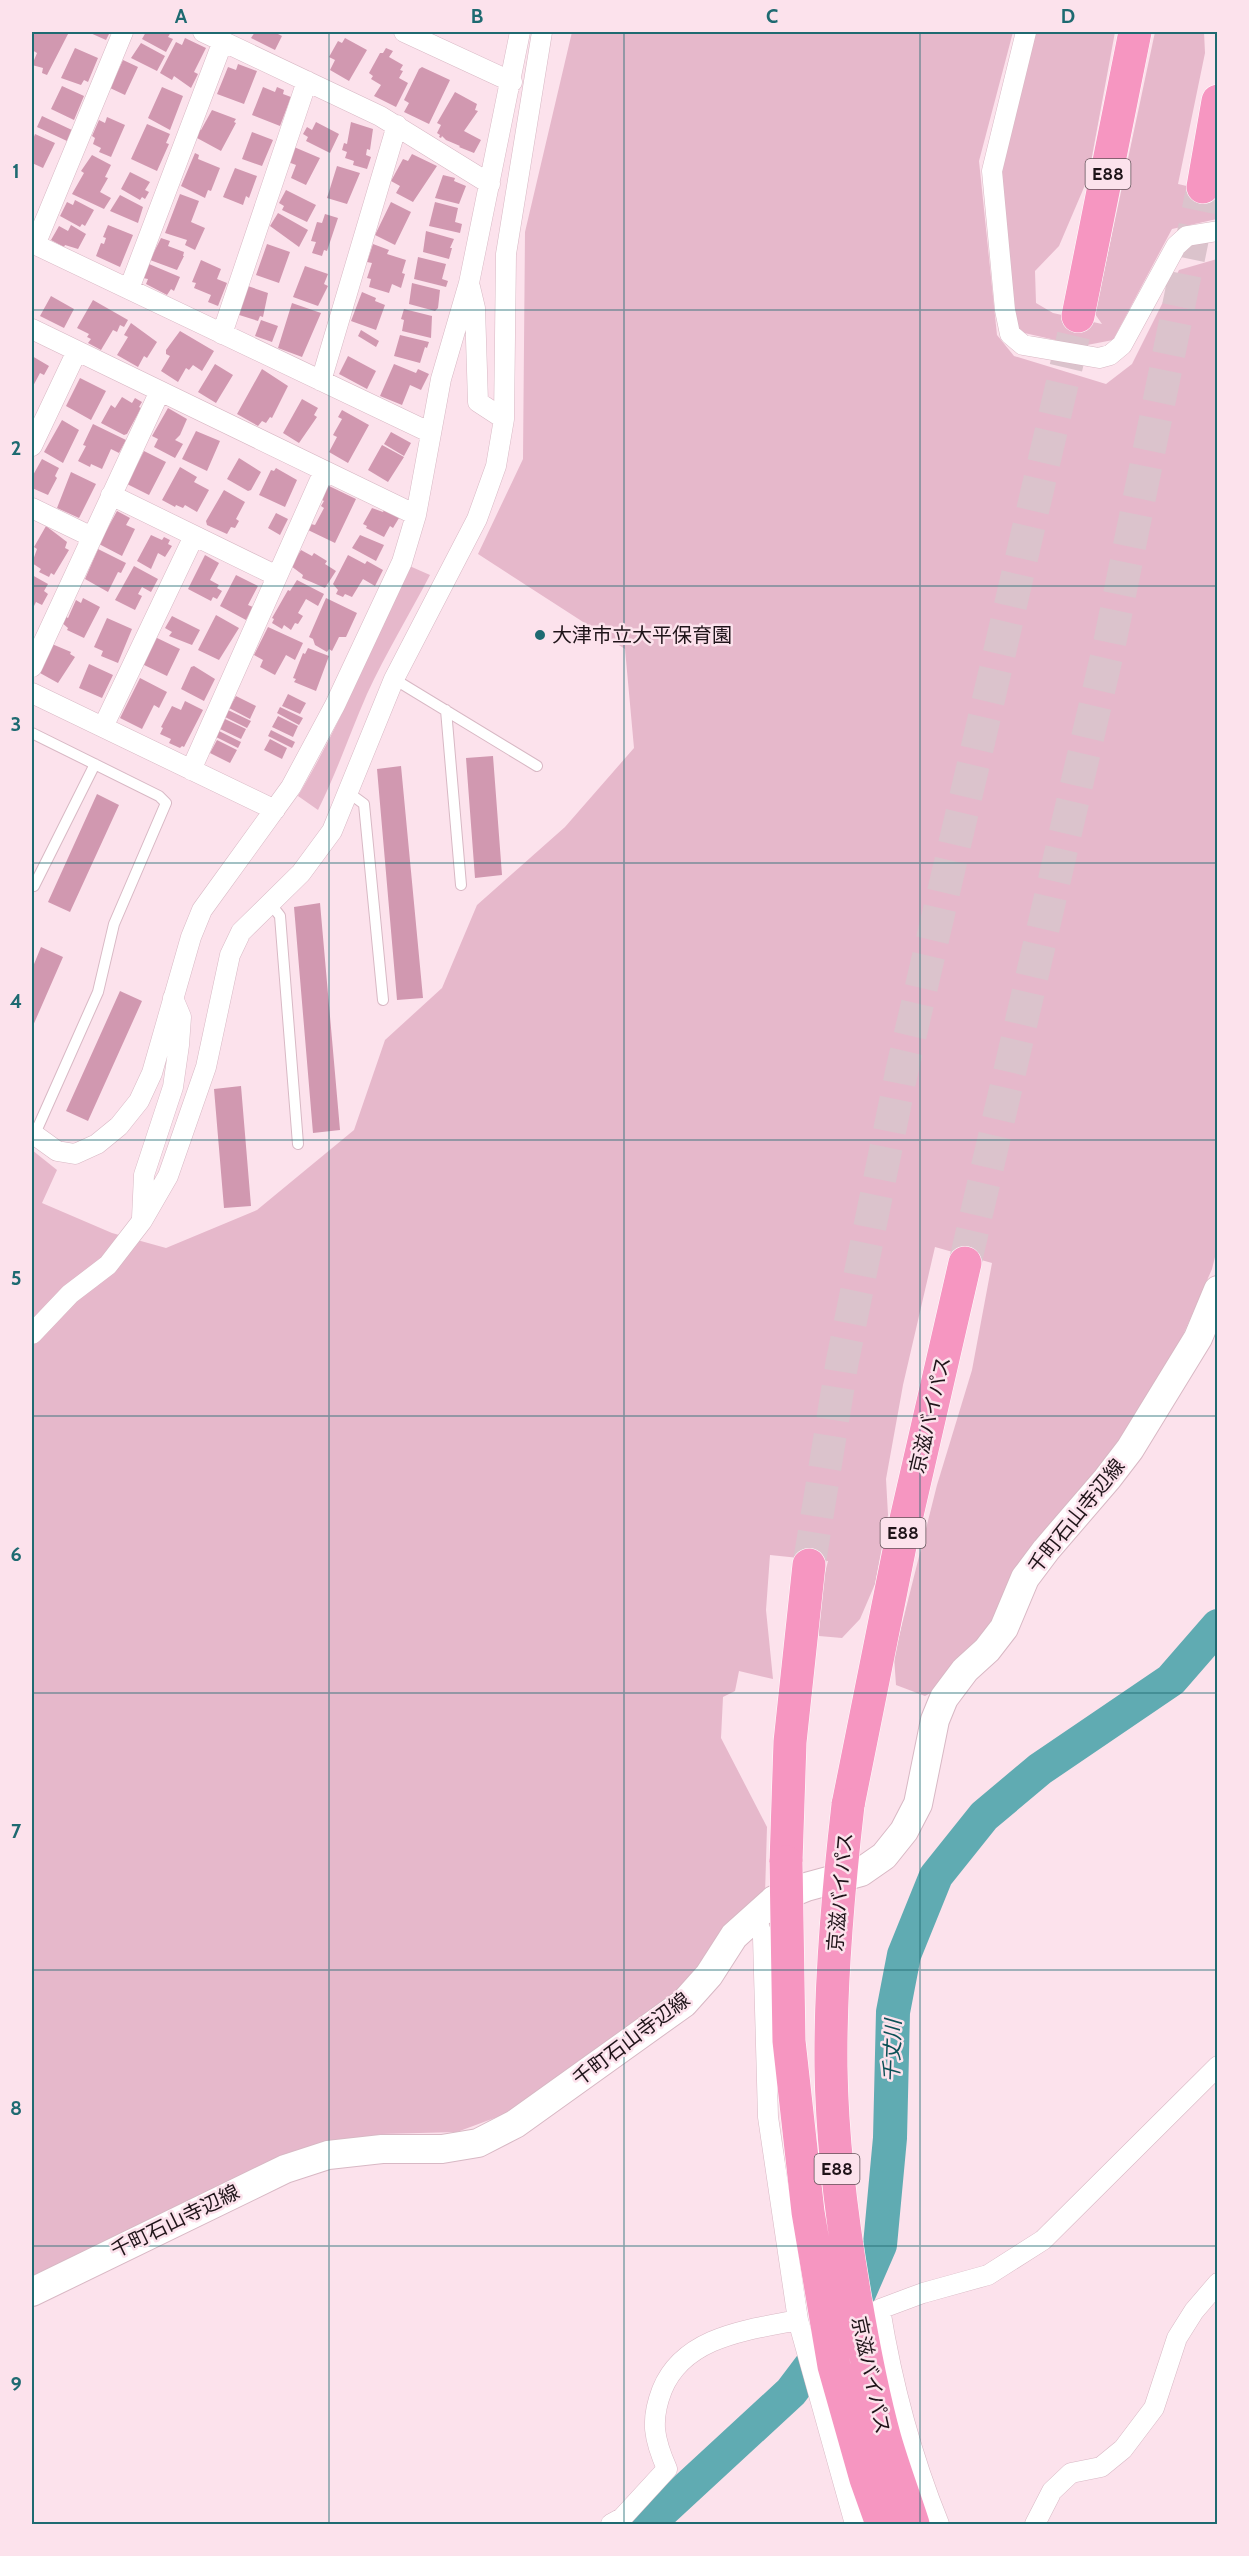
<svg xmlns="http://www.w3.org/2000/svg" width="1249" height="2556" font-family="Cabin,'Noto Sans JP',sans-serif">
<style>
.green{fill:#e6b8cb}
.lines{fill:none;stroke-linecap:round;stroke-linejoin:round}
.river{stroke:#60abb2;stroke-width:34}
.building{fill:#d198b0}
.motorway-tunnel{stroke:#dbc3cc;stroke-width:33;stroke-dasharray:33 16;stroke-linecap:butt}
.service-casing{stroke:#d8b8c4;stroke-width:12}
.minor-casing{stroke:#d8b8c4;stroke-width:21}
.secondary-casing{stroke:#d8b8c4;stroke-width:30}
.motorway-casing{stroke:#fff;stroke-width:34}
.service{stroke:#fff;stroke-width:10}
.minor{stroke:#fff;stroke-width:20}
.secondary{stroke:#fff;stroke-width:28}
.motorway{stroke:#f696c1;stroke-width:33}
.motorway-bridge-casing{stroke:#fff;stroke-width:34;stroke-linecap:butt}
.motorway-bridge{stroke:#f696c1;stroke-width:33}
.grid{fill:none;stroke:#1e6a71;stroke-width:1.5;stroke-opacity:0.55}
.poi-dot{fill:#1e6a71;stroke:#fce2ec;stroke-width:2}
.labels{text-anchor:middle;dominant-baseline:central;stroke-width:5;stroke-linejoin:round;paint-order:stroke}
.shield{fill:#fce2ec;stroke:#615258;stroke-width:1.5}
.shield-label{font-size:18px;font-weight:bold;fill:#1f1419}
.poi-label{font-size:20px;fill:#1f1419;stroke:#fce2ec;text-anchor:start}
.street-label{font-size:20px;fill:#1f1419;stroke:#fce2ec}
.water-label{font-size:21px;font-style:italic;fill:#0d5157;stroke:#fce2ec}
.neatline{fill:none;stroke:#1e6a71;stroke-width:2}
.grid-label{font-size:20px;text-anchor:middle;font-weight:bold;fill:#1e6a71}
</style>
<rect width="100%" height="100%" fill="#fce2ec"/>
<path class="green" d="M572,32h441l-34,129 18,174 17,21 92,28 26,-20 47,-94 38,-11 1,986 -6,24 -33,75 -46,77 -132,192 -63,76 -13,7 -29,-11 -2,-29 43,-171 35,-115 20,-107 -57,-16 -32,138 -17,94 2,36 -13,69 -15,35 -18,19 -23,-2 -2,-32 11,-43 -58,-6 -4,55 7,69 -34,-8 -4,20 -12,6 -2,41 46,89 -2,67 -79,89 -51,43 -114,82 -64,24 -75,2 -82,18 -268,128v-1130l25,20 -15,33 70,30 54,15 91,-38 97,-80 31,-90 57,-52 35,-83 88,-78 69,-79 -9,-99 -147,-95 45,-95 2,-227z
M1032,32h83l-27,146 -29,68 -24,25 1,32 17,10 49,11 -7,-10 60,-282h49l1,21 -27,131 39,9v26l-45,10 -59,111 -31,6 -62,-14 -13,-50 -8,-116z
M405,564l25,11c-21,40 -44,78 -63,119 -17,39 -30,78 -49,116l-20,-14c43,-73 77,-152 107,-232z"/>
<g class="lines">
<path class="river" d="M648,2524l143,-132 59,-78 30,-69 10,-107 3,-126 11,-57 32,-79 48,-60 56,-47 131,-89 47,-54"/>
</g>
<path class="building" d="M32,32h32l4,2 -21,41 -5,-2 1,-5 -11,-3 5,-12 -5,-3z
M88,32h22l-4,8z
M146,32h25l-3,5 5,2 -7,13 -24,-13z
M255,32h19l8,4 -7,14 -24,-12z
M185,38l21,10 -12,24 4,2 -7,14 -17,-12 -2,4 -12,-7 16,-31 6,3z
M345,38l22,12 -18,31 -19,-11 5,-10 -6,-3 9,-16 4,2z
M141,43l24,13 -8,15 -26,-13z
M75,48l23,10 -10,24 -4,-2 -3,5 -20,-7z
M386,48l7,3 -4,6 14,8 -3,5 3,1 -4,7 9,5 -12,24 -22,-11 7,-11 -10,-6 2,-3 -4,-3 11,-20h3z
M123,60l15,7 -13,28 -15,-7z
M238,64l19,7 -13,33 -27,-10 11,-27 8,3z
M422,67l28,13 -21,44 -25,-12 5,-9 -5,-3 15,-31z
M62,86l22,10 -10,24 -23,-11z
M162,87l21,9 -13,34 -22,-12z
M263,87l12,5 2,-5 7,3 -1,4 8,3 -11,29 -28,-11z
M455,92l22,12 -2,6 3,1 -14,20 17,9 -7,13 -15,-6 1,-1 -14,-6 -4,-4 -1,2 -2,-1 1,-2 -3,-2 4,-8 -4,-2z
M212,110l24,9 -2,3 2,1 -15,28 -24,-13 2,-8h2z
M42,116l30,14 -5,11 -30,-14z
M107,117l18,8 -14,32 -12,-5 2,-4 -8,-4 2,-6 -3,-2 7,-16 6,3z
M316,122l23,12 -9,19 -24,-12 2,-4 -5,-3 4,-7 5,3z
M351,122l22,7 -3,21 -3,-1 -1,6 5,2 -4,12 -14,-4 1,-4 -9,-3 2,-6 -5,-2 2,-7 3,1z
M147,124l23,10 -4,9 3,1 -12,27 -26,-12z
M252,132l21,8 -11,26 -20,-7z
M35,134l20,9 -12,25 -11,-5v-21z
M294,147l26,11 -14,27 -15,-7 5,-13 -8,-3z
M195,153l4,2 -1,4 22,9 -9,23 -3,-1 -3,8 -24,-12z
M412,154l25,12 -24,36 -17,-9 4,-7 -9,-5 12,-22 5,2z
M92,155l19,10 -6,12 3,1 -8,14 11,6 -7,11 -32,-15 12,-21 -3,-2z
M337,166l23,7 -13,31 -20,-6z
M235,168l22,8 -8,22 -3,-2 -3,9 -20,-8z
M130,172l20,10 -5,8 4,2 -4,7 -3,-2 -2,3 -19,-11z
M443,175l12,3 -1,3 12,5 -7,18 -24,-6z
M286,190l30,15 -9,17 -25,-12 2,-4 -5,-3z
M180,194l19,7 -8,21 14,6 -10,22 -10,-5 2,-5 -22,-7z
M120,195l23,12 -5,16 -28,-12z
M75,200l19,10 -9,16 -3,-2 -2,3 -20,-11 7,-14 6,3z
M391,202l20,10 -16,33 -20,-10z
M435,202l23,6 -3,14 7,2 -2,9 -31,-7z
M278,213l30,17 -9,17 -29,-21z
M325,214l13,4 -11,33 -3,-1 -2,6 -10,-3 4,-11 -5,-1 6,-19 5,1z
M71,225l15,9 -8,15 -13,-4 -1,2 -13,-7 8,-14 9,5z
M108,225l25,10 -13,32 -24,-11 5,-13 3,1 2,-6 -3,-1z
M426,231l28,8 -4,9h2l-3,11 -26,-7z
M161,238l9,3 -2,5 16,6 -1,4h1l-7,14 -27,-10z
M267,244l23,8 -11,31 -23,-8z
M373,244l16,6 -2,4 19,6 -4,13 3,1 -4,14 -9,-4 -3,9 -20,-6 2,-8 -4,-1 5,-15 -5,-1z
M418,257l28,7 -4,15 6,2 -2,6 -32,-8z
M201,260l20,9 -4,10 10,4 -9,23 -10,-4 3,-7 -17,-7 2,-5 -4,-1z
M149,264l31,13 -6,14 -3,-2 -4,6 -21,-11 2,-5 -5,-1z
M305,266l23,8 -4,10 4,2 -10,20 -25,-9z
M412,283l28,7 -2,18 -3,3 -26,-7z
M245,285l23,8 -5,24 -3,-1 -2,5 -22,-7z
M362,292l14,6 -1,3 10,4 -9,25 -25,-9z
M51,296l23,13 -10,19 -24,-12z
M93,300l35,20 -4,7 -4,-2 -3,7 -4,-2 -12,20 -13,-7 3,-4 -4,-2 2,-3 -12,-6z
M292,303l29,10 -19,44 -24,-9z
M404,309l28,7 -1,22 -29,-7 2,-11 -3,-1z
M261,320l17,6 -6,16 -17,-6z
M131,323l26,19 -10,16 -3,-2 -6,11 -21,-12 11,-18 -4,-2z
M361,330l18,11 -3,6 -18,-11z
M180,331l34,20 -12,20 -9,-6 -4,5 -3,-2 -8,14 -17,-11 9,-15 -4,-2v-4z
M400,335l29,7 -2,6 -2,-1 -5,16 -26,-7z
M32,356l17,10 -5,9 -4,-2 -8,15z
M348,356l28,15 -9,18 -28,-15z
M215,364l18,11 -17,28 -18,-11z
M394,364l22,9 2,-4 11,5 -8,16 -11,-5 -8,20 -22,-9z
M262,369l26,17 -16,32 -2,-1 -4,6 -4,-2 -4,5 -21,-12z
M80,378l26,13 -15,29 -25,-14z
M122,397l10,6 3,-5 7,4 -3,5 2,1 -14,26 -3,1 -23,-12 10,-18 4,3z
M302,399l16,9 -4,7 3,2 -18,26 -16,-10z
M168,408l19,11 -7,16 -5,5 8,4 -8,14 -21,-11 4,-8 -6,-3z
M342,410l27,15 -21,38 -19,-11 8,-15 -4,-2 9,-16 -4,-2z
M62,420l17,10 -16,33 -19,-11z
M93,424l33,16 -7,13 -8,-4 -9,20 -11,-5 -1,3 -12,-6 8,-15 -3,-1z
M196,431l24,10 -13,30 -25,-12z
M391,432l20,11 -7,13 -20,-12z
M382,445l22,12 -16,25 -20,-12z
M144,451l22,11 -17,33 -22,-11z
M239,458l22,14 -10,18 -3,1 -21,-12z
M42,459l17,9 -4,8 2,2 -9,17 -16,-7v-11z
M180,467l17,10 -3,5 15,8 -12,22 -12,-7 -2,3 -7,-3 -1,2 -13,-7z
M276,468l21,12 -12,27 -26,-12 12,-25 3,1z
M71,472l25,12 -17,34 -22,-10z
M327,485l29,14 -21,44 -27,-13 3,-6 4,1 9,-17 -3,-2 3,-5 -4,-2z
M224,490l21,12 -9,17 3,2 -4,7 -4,-1 -4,7 -20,-9 -1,-4z
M372,508l11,4 1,-2 15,8 -6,10 -3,-2 -6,11 -18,-9 1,-2 -4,-2z
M117,511l13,7 -4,7 9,4 -13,27 -23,-12z
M276,513l12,6 -8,16 -12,-7z
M46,526l21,16 -2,6 4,2 -15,25 -3,-2 -2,4 -10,-5 2,-3 -9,-6 5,-14 -3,-2z
M151,535l11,5 2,-3 6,3 -2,4 4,2 -7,11 -7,-4 -7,16 -14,-8z
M360,535l24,10 -8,16 -24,-13z
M98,549l28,14 -5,10 -3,-1 -10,20 -23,-13z
M301,550l11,6 2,-3 13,8 -2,3 11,7 -11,17 -23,-10 1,-3 -12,-9z
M205,555l14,8 -9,17 9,5 -2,3 5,3 -5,8 -4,-2 -2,4 -23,-12z
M348,555l17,9 2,-3 16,9 -8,16 -12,-7 -11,18 -7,-3 -2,3 -7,-3 2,-4 -5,-6z
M134,566l24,13 -7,13 -9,-5 -4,7 4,2 -7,14 -20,-10z
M32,575l16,9 -4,7 4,3 -6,11 -6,-3 -4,8z
M236,575l22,11 -10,19 5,2 -7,13 -26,-14z
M297,580l27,14 -6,12 -12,-7 -8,14 5,3 -5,8 -3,-1 -4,7 -7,-5 -2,4 -10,-6 2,-4 -2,-1 16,-28 2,1z
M83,598l17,9 -16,31 -17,-8 1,-2 -7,-6 3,-6 4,2 8,-18 5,3z
M326,598l31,15 -11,24h-7l-7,14 -3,-2 -2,3 -12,-7 -2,-6 -4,-2z
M216,615l23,13 -20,32 -21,-10z
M172,616l28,14 -8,15 -23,-9 3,-4 -7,-4z
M107,618l25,11 -14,34 -17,-7 2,-5 -9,-4z
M268,627l35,16 -8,17 -9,-5 -11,20 -15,-8 3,-7 -9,-5z
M155,637l25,12 -13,27 -25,-12z
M52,644l19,8 -1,2 5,3 -17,26 -18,-10 4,-8 -3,-2z
M308,648l21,8 -13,35 -22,-9 2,-3 -3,-1 10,-25 2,1z
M89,664l24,11 -11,23 -23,-10z
M194,666l21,13 -11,22 -23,-12 10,-22z
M140,678l27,14 -8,16 -5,-3 -12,24 -22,-11z
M288,694l18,9 -6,11 -18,-8z
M236,696l20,10 -6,13 -21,-11z
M185,701l18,9 -19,37 -2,-1 -2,2 -11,-5 2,-4 -11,-5 3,-6 -2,-1 11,-21 9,4z
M280,707l23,11 -4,7 -22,-12z
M228,710l23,11 -4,7 -22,-11z
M278,716l20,10 -5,11 -21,-10z
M225,719l21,10 -5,10 -21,-10z
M271,730l24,12 -3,6 -24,-12z
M219,731l22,11 -3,6 -22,-11z
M270,739l17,9 -5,11 -18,-9z
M217,740l20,10 -7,13 -20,-10z
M493,756l9,119 -27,3 -9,-120z
M401,766l22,232 -26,2 -20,-231z
M97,794l22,11 -49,107 -22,-10z
M320,903l20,227 -27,3 -19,-226z
M41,947l22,10 -31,71v-59z
M120,991l22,10 -54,120 -22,-10z
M241,1086l10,120 -27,2 -10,-119z"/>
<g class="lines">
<path class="motorway-tunnel" d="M965,1263l144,-617 94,-459
M809,1565l33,-202 60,-293 176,-754"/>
<defs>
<path id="service" d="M394,679l143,87
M446,710l15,175
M32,733l127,63 7,7 -52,121 -16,68 -64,144
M349,793l15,11 19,196
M34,886l61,-122
M270,903l10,13 18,228"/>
<path id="minor" d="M203,32l177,84 110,68
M404,32l108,50
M1026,32l-34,139 13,139 5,24 13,11 76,13 11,-3 12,-10 54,-99 11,-10 31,-5
M32,243l399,190
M35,245l88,-213
M470,287l5,21 3,94 26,17
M129,289l94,-248
M32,329l384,186
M222,334l85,-253
M321,381l76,-256
M32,446l45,-95
M111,495l166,81
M32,508l60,29
M32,667l128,-276
M32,693l243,117
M103,727l91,-191
M191,770l133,-299
M32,1133l25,18 18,3 22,-10 22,-18 20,-25 13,-28 39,-136 11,-27 89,-123 44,-82 67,-143 14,-47 25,-136 28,-96 51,-251
M142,1218l2,-43 29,-88 6,-42 2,-28 -8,-19
M32,1334l38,-40 38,-29 34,-44 26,-45 38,-109 24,-112 11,-23 60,-59 31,-42 62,-152 83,-160 19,-53 8,-47 2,-165 36,-222
M755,1916l8,21 5,180 30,203
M611,2524l11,-6 45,-49c-13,-30 -17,-48 -5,-79 22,-54 86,-60 136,-70l57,204
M939,2524c-28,-69 -47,-141 -59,-215l43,-16 65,-18 55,-35 175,-174
M1035,2524l17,-33 19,-18 30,-6 22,-18 31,-41 23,-70 17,-27 24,-28"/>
<path id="secondary" d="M32,2292l253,-123 43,-14 54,-6h60l36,-6 37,-19 169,-121 25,-28 25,-39 40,-36 32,-13 55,-15 23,-16 20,-25 14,-27 17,-84 9,-22 21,-28 22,-20 17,-22 21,-50 21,-28 61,-71 23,-30 68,-111 20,-48"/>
<path id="motorway" d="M1203,187l15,-86
M1078,316l57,-284
M848,1805l53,-264 64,-278
M786,1862l4,-120 19,-177"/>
</defs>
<use href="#service" class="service-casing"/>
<use href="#minor" class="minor-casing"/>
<use href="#secondary" class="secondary-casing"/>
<use href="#motorway" class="motorway-casing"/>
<use href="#service" class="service"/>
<use href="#minor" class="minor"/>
<use href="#secondary" class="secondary"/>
<use href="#motorway" class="motorway"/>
<defs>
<path id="motorway-bridge" d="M848,1805c-10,87 -18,175 -17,262 1,78 11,154 24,230 8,47 17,95 30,142 8,28 19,57 28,85
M786,1862l3,179 19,171 26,154 32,113 16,45"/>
</defs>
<use href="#motorway-bridge" class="motorway-bridge-casing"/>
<use href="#motorway-bridge" class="motorway-bridge"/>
</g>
<path class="grid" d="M329,32v2492M624,32v2492M920,32v2492M32,310h1186M32,586h1186M32,863h1186M32,1140h1186M32,1416h1186M32,1693h1186M32,1970h1186M32,2246h1186"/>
<circle class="poi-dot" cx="540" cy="635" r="6"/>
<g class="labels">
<g class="shield">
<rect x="1085.5" y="159" width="45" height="30" rx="4.5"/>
<rect x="880.5" y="1518" width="45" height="30" rx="4.5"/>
<rect x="814.5" y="2154" width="45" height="30" rx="4.5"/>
</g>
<g class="shield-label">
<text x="1108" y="174">E88</text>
<text x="903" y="1533">E88</text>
<text x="837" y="2169">E88</text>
</g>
<g class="poi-label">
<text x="552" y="635">大津市立大平保育園</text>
</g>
<g class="street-label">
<text transform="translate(930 1415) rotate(-77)">京滋バイパス</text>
<text transform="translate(1076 1516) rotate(-51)">千町石山寺辺線</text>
<text transform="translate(840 1892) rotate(-85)">京滋バイパス</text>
<text transform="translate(631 2039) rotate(-37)">千町石山寺辺線</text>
<text transform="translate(175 2221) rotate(-26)">千町石山寺辺線</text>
<text transform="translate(871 2375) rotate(78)">京滋バイパス</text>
</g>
<g class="water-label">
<text transform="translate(892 2051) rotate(-88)">千丈川</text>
</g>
</g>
<rect width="1249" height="2556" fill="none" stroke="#fce2ec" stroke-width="66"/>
<rect x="33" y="33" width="1183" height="2490" class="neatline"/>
<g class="grid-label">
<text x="181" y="23">A</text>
<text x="477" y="23">B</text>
<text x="772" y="23">C</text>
<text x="1068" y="23">D</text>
<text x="16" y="178">1</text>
<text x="16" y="455">2</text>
<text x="16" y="731">3</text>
<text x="16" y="1008">4</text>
<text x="16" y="1285">5</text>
<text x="16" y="1561">6</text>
<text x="16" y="1838">7</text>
<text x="16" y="2115">8</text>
<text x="16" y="2391">9</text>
</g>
</svg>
